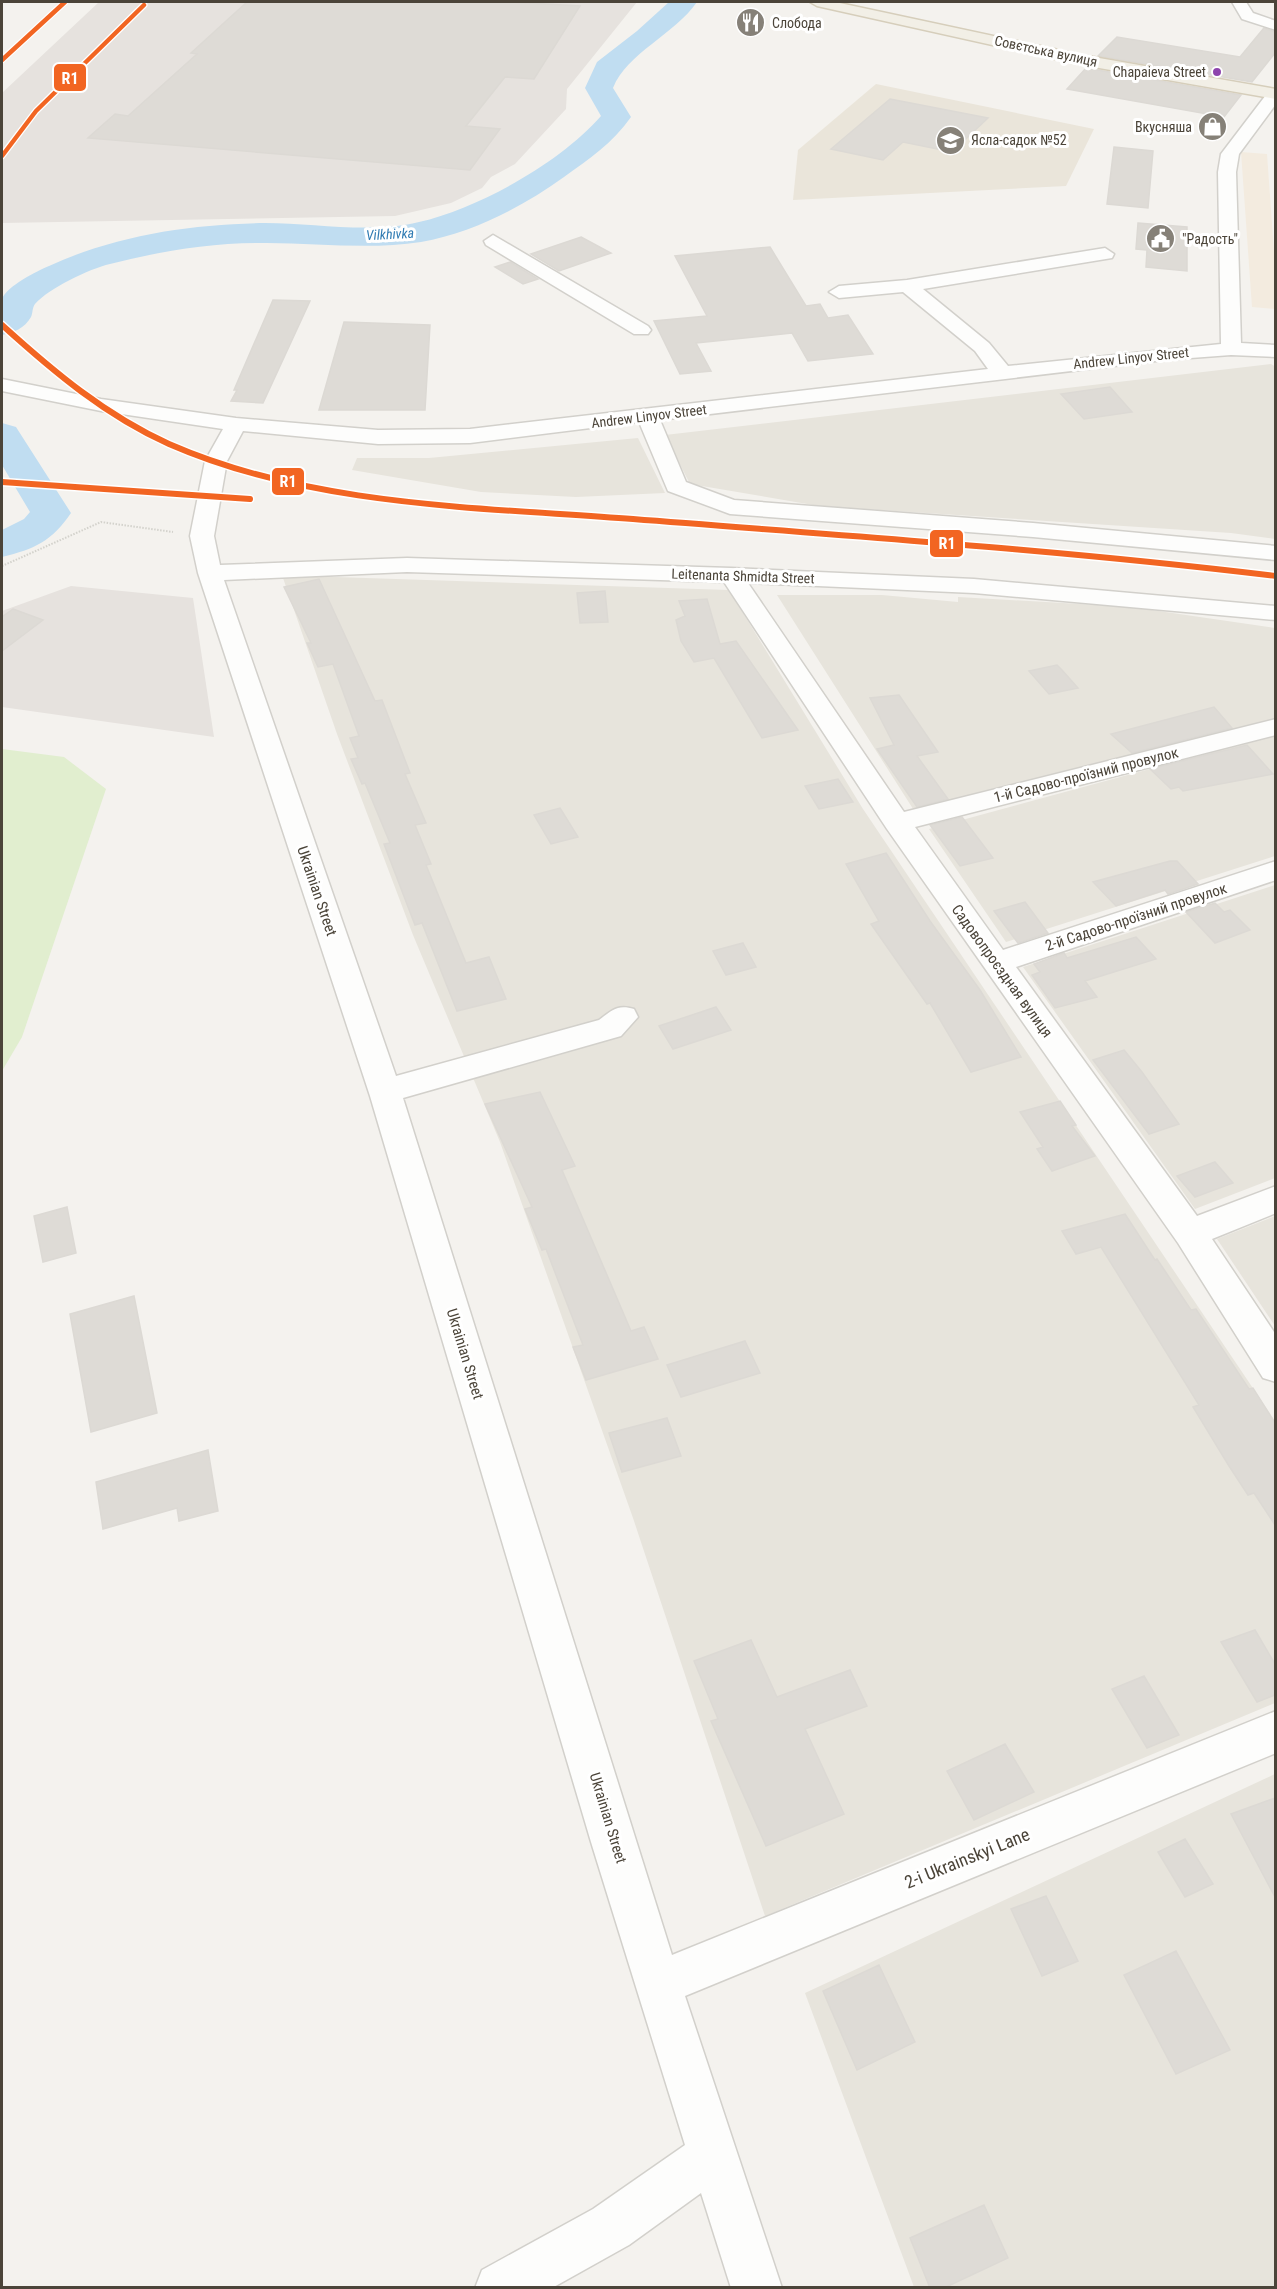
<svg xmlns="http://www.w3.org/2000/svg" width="1277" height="2289" font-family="'Roboto Condensed',sans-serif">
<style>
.residential{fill:#e7e4dc}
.commercial{fill:#f3ebdf}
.industrial{fill:#e6e2de}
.education{fill:#eae5da}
.green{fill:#e1eecf}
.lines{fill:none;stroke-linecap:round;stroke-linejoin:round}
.river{fill:#c0ddf1;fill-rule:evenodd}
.building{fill:#dedbd6;stroke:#dcd9d4;stroke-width:1.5}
.minor-casing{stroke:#d2d0cb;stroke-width:3}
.major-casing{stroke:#d6cebb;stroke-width:3}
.path{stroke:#d3d2cc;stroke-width:2;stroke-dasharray:1.5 1.5;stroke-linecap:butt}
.minor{fill:#fdfdfc;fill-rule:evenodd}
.major{fill:#f2efe6;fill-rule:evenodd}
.rail-1-far1-casing{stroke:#fff;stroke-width:7}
.rail-1-casing{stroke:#fff;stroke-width:9}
.rail-1-far1{stroke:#f26522;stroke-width:4.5}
.rail-1{stroke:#f26522;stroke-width:6}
.bus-dot{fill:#8e44ad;stroke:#fff;stroke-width:2}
.labels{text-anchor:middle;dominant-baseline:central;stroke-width:6;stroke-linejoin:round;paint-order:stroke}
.far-poi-label{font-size:14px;fill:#4b4439;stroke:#fff;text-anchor:start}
.far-street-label{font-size:14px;fill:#4b4439;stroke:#fff}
.bus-label{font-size:14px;fill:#4b4439;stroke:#fff;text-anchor:end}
.far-water-label{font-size:14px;font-style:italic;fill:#2e7ab2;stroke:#fff}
.street-label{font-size:15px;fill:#4b4439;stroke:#fff}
.near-street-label{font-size:18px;fill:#4b4439;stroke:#fff}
.line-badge{stroke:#fff;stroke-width:2}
.badge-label{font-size:16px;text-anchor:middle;font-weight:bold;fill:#fff}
</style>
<rect width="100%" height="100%" fill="#f4f2ee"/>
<path class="residential" d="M1271,364l5,3 -1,172 -44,-6 -412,-27 -129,-22 -25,-49z
M638,438l27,55 -89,4 -95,-5 -129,-22 5,-12h72z
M305,576l424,14 134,219 412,612v282l-510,213 -132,-398 -133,-376 -87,-207 -76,-201 -54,-156z
M777,595h105l76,7v-5l173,10 144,21v91l-360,93z
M1275,735v121l-269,86 -77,-113z
M1275,885v293l-80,31 -172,-242z
M1275,1216v110l-58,-87z
M1275,1774v513h-361l-109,-294z"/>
<path class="commercial" d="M1241,152l26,2 8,112v43l-23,-2z"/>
<path class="industrial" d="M99,2h538l-70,87 -1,20 -51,55 -24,13 -9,11 -31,15 -56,13 -393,7v-130z
M71,586l122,12 21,139 -212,-30v-96z"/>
<path class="education" d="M876,84l218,45 -28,57 -273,14 5,-50z"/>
<path class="green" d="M2,749l62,8 42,32 -84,248 -20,34z"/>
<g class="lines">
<path class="river" d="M669,2h28c-22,32 -70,51 -84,86l18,29c-18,26 -42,42 -67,60 -42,30 -91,56 -143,65 -51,8 -103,1 -154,1 -53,-1 -106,8 -157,21 -21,5 -61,24 -75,40 -3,4 -2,9 -4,13 -6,11 -18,16 -29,18 0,-10 -2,-26 0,-36 5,-13 35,-28 47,-33 67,-31 143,-42 216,-43 50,0 105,11 154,-1 60,-14 141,-59 182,-106l-16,-28 12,-26 40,-31z
M2,423l14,4 55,86c-19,28 -36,36 -69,44v-27l22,-11 6,-7 -28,-47z"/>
</g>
<path class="building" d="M247,2h264l69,4 -46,73 -29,-2 -39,49 34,3 -30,41 -382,-32 27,-24 13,2 69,-62 -6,-1z
M1264,28l11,4v21l-23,29 -154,-26 19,-19 123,20z
M1086,68l155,27 -17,22 -157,-28z
M890,99l98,19 -36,34 -49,-10 -20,18 -52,-11z
M1114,147l39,4 -5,57 -41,-4z
M1138,223l49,4v44l-41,-4 1,-17 -11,-1z
M581,237l30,16 -52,18 -28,-17z
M770,247l36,59 14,-2 8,14 20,-3 25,39 -65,7 -16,-28 -96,10 15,28 -31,3 -26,-53 53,-5 -32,-60z
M510,262l28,17 -15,5 -28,-17z
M273,300l37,1 -47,102 -32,-2 6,-11h-3z
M344,322l86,3 -5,85h-106z
M1110,387l22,25 -48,7 -23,-25z
M319,579l56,122 7,-1 28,73 -5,1 21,49 -11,2 16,39 -5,1 40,98 23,-6 17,42 -49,12 -35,-88 -7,2 -31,-81 6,-1 -25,-60 -3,1 -11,-25 7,-1 -8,-20 9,-2 -26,-72 -15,3 -11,-24h4l-27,-56z
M605,591l3,31 -28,1 -3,-30z
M707,599l13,45 16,-3 62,89 -36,8 -48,-80 -20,4 -13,-21 -5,-21 9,-4 -6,-15z
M13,609l30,11 -41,31v-34z
M1057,665l5,5 16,18 -29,6 -20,-23z
M899,695l39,57 -21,4 31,43 -31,8 -40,-58 17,-4 -24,-47z
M1214,707l18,21 -100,25 -21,-19z
M1247,745l26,29 -90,17 -4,-4 -8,2 -21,-20z
M838,779l15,23 -34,7 -14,-23z
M560,808l18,29 -27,7 -17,-29z
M962,817l31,41 -33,8 -30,-41z
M886,853l44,68 50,69 41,67 -50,15 -41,-69 -3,1 -56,-80 8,-3 -33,-57z
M1170,861h7l21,23 -30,10 -3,-4 -49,16 -23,-24z
M1025,902l23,31 -30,10 -24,-32z
M1215,903l9,9 6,-2 20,20 -35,13 -29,-31z
M1136,937l20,22 -71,22 12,16 -42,11 -23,-33 8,-3 -6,-8 30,-11 3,5z
M743,943l13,24 -30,8 -13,-24z
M716,1007l15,23 -58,19 -14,-23z
M1124,1050l18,22 37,52 -30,10 -56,-74z
M540,1092l35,74 -13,4 69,161 13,-4 14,32 -72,21 -13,-33 10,-2 -37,-96 -4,1 -17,-41 7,-2 -47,-103z
M1060,1101l16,24 -4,1 23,30 -43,15 -15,-22 6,-2 -23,-35z
M1215,1162l18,21 -38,14 -18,-21z
M67,1207l9,46 -33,9 -9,-46z
M1125,1214l30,46 2,-1 34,51 5,-1 53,80 4,-1 22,35v102l-21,-32 -6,2 -19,-29 -36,-59 6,-2 -98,-158 -25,7 -14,-23z
M134,1296l23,117 -66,19 -21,-118z
M745,1341l15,32 -79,24 -14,-32z
M667,1418l14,38 -59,16 -13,-39z
M208,1450l10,61 -39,10 -2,-13 -74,21 -7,-47z
M1255,1630l20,34v31l-18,7 -36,-60z
M751,1640l26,57 73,-27 17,36 -62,23 39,85 -78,32 -55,-125 7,-2 -24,-58z
M1144,1676l35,59 -32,13 -35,-59z
M1005,1744l29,48 -60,28 -27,-49z
M1275,1798v99l-44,-83z
M1185,1839l28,45 -28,13 -27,-45z
M1046,1896l32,65 -36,15 -31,-67z
M1176,1951l54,99 -54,24 -52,-99z
M879,1965l36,77 -58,28 -34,-79z
M984,2205l24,53 -64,30h-14l-20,-50z"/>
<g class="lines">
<defs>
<path id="minor" d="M1232,2h14l7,11 23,8v9l-34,-11z
M1276,89v15l-37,50 -3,18 5,171 35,2v12l-45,-2 -67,5 -504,60 26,62 48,18 299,23 243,23v14l-243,-23 -303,-23 -62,-23 -29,-69 -169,21 -92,1 -135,-13 -16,30 -13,75 6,29 187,-7 324,10 243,11 302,27v14l-302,-27 -226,-10 156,229 372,-93v16l-361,92 88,123 273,-89v19l-260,87 181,249 79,-30v27l-64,26 64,96v47l-13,-4 -85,-135 -291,-414 -163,-247 -317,-10 -183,8 172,496 203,-56c13,-10 19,-16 35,-11l4,8 -17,19 -218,62 269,857 604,-244v42l-591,243 97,292h-51l-30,-95 -72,52 -77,43h-77l7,-18 111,-61 92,-64 -94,-303 -221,-746 -172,-523 -8,-37 15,-75 18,-32 -122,-18 -99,-20v-12l99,20 135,19 142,12 92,-1 518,-60 -13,-18 -72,-59 -64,6 -10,-6 10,-6 68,-6 198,-32 9,6 -2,4 -189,31 66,54 19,23 213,-22 -3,-172 3,-18 48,-63z
M493,235l155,91 3,4 -3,4h-14l-148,-89 -2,-4z"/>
<path id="major" d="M810,2h25l247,53 194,34v10l-194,-34 -265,-59z"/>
</defs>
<use href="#minor" class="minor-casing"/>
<use href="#major" class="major-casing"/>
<path class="path" d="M2,566l99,-44 72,10"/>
<use href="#minor" class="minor"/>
<use href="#major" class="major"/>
<defs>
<path id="rail-1-far1" d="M2,60l63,-58
M2,156l34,-45 108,-106"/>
<path id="rail-1" d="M2,325c52,47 103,90 167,119 144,63 310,63 464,75 215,17 429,31 643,57
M2,482l248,17"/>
</defs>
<use href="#rail-1-far1" class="rail-1-far1-casing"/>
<use href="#rail-1" class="rail-1-casing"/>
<use href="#rail-1-far1" class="rail-1-far1"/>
<use href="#rail-1" class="rail-1"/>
</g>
<defs>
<symbol id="restaurant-disc" viewBox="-11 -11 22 22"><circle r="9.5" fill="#868178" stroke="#fff"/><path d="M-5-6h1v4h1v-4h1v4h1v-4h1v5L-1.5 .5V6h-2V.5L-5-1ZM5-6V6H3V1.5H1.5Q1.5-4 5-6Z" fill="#fff"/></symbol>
<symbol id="shop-disc" viewBox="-11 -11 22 22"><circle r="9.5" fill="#868178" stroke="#fff"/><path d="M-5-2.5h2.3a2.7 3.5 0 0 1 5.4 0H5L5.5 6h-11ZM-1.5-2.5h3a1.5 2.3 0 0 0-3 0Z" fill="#fff"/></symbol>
<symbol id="school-disc" viewBox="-11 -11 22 22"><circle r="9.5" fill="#868178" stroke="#fff"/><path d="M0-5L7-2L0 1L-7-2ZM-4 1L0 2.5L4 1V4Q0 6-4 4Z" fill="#fff"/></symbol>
<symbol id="civic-disc" viewBox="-11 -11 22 22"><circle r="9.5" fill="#868178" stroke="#fff"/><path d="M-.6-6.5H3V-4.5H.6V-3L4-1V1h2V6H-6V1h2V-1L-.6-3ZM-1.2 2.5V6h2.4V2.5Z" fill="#fff"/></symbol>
</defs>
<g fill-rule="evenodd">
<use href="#restaurant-disc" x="734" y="6" width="33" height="33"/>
<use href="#shop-disc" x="1196" y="110" width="33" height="33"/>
<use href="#school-disc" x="934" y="124" width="33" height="33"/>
<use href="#civic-disc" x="1144" y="222" width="33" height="33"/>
</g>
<circle class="bus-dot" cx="1217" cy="72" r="5"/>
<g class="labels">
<g class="far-poi-label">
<text x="772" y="23">Слобода</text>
<text x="1192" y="127" text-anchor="end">Вкусняша</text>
<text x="971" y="140">Ясла-садок №52</text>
<text x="1182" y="239">"Радость"</text>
</g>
<g class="far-street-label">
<text transform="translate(1046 51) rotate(12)">Совєтська вулиця</text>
<text transform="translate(1131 358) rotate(-6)">Andrew Linyov Street</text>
<text transform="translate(649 416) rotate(-7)">Andrew Linyov Street</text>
<text transform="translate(743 576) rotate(2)">Leitenanta Shmidta Street</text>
</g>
<g class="bus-label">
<text x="1206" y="72">Chapaieva Street</text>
</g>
<g class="far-water-label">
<text transform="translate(390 234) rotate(-3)">Vilkhivka</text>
</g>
<g class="street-label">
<text transform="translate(1086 775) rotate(-14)">1-й Садово-проїзний провулок</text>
<text transform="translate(317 891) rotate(71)">Ukrainian Street</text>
<text transform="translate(1136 917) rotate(-18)">2-й Садово-проїзний провулок</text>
<text transform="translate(1002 971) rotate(54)">Садовопроєздная вулиця</text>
<text transform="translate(465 1354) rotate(73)">Ukrainian Street</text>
<text transform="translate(608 1818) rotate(73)">Ukrainian Street</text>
</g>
<g class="near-street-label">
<text transform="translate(967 1858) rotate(-22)">2-i Ukrainskyi Lane</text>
</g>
</g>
<g class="line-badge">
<rect x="53" y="63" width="34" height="29" rx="6" fill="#f26522"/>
<rect x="271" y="467" width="34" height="29" rx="6" fill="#f26522"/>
<rect x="929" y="529" width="35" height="29" rx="6" fill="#f26522"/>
</g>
<g class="badge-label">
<text x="70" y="84">R1</text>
<text x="288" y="487">R1</text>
<text x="947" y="549">R1</text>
</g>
<rect width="1277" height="2289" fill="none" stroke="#4b4439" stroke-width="6"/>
</svg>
